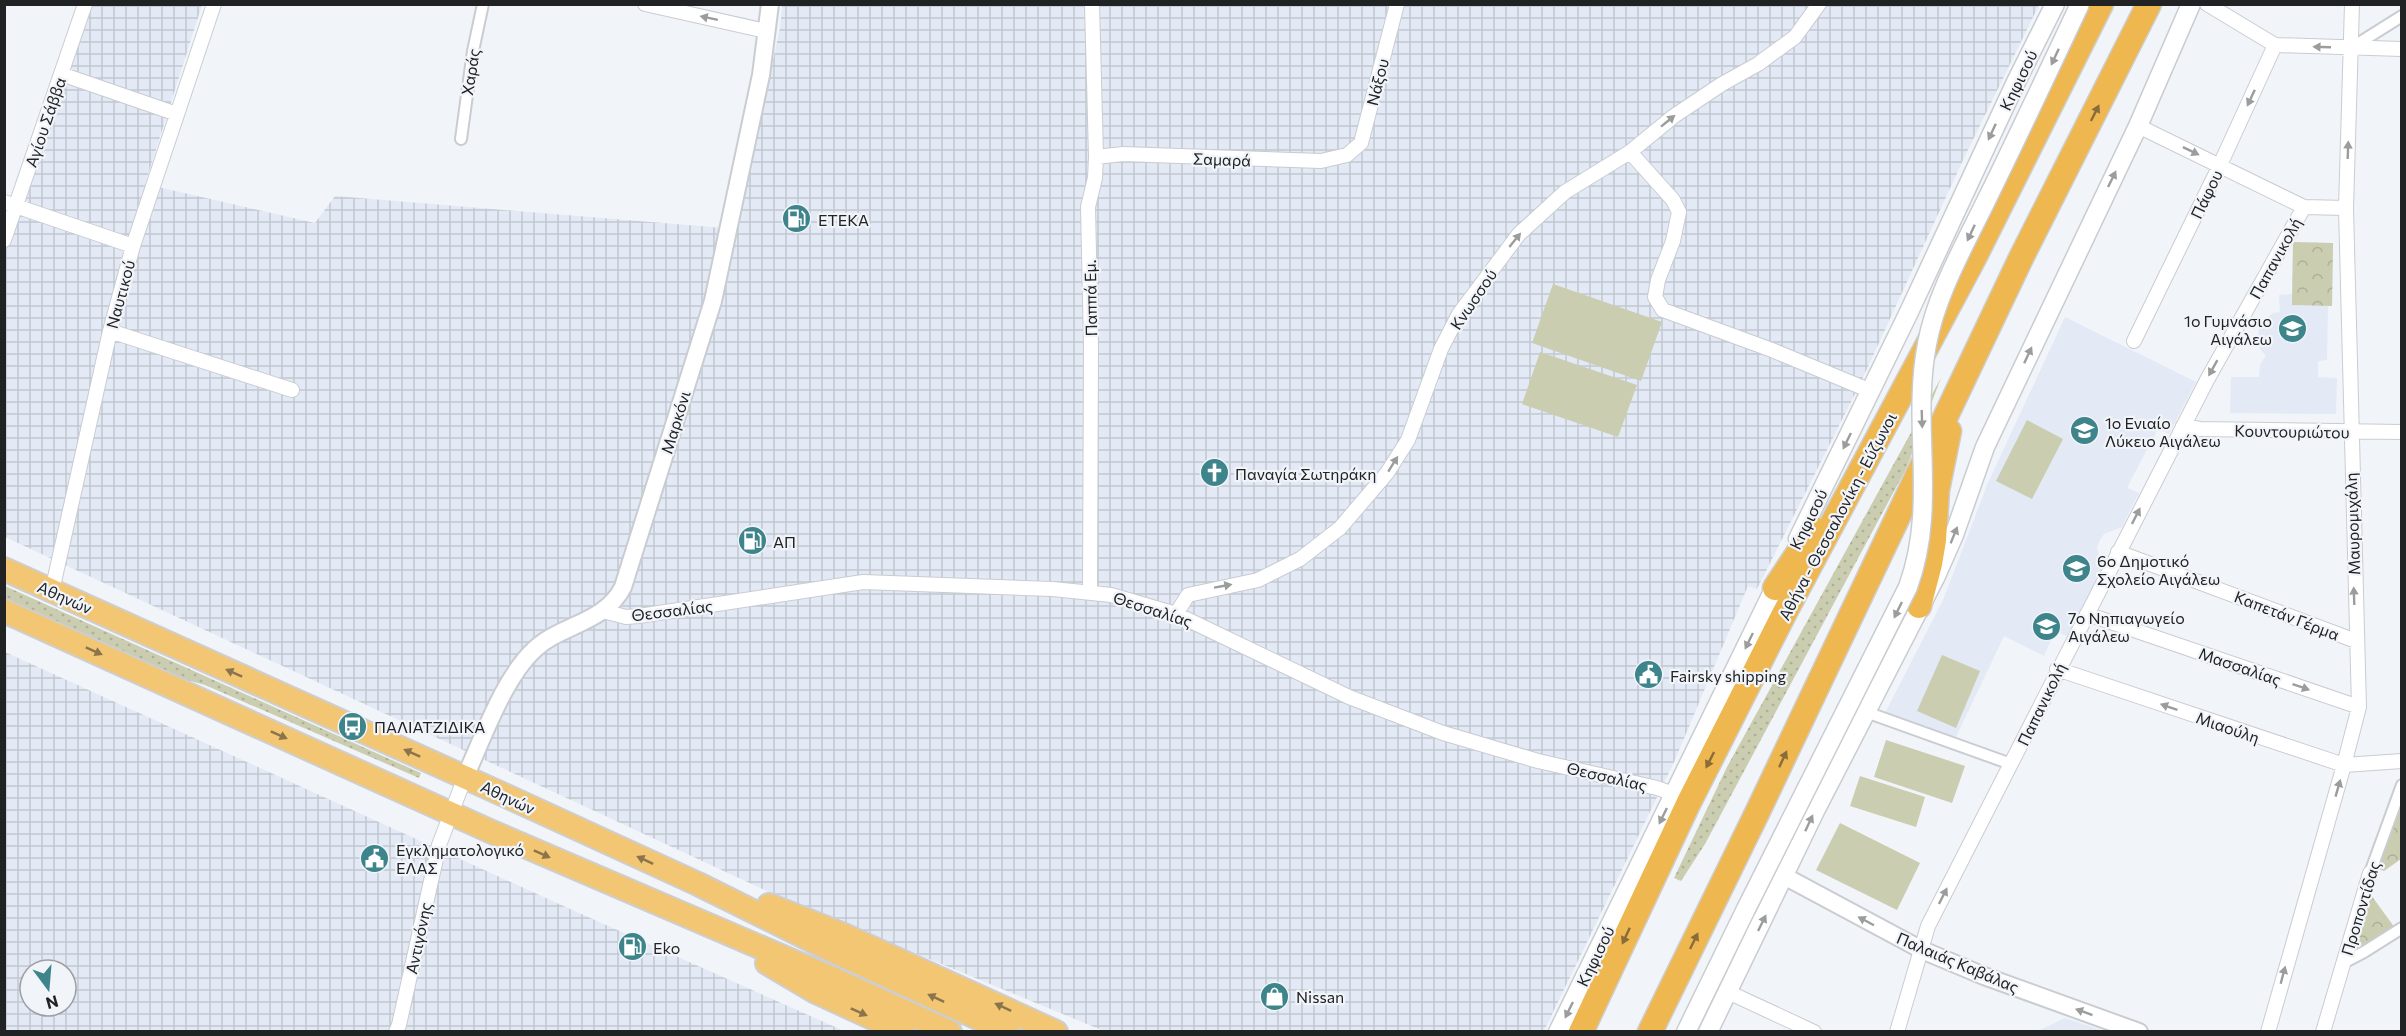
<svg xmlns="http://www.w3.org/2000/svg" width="2406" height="1036" font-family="Commissioner,sans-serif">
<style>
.built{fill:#e3e9f5}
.industrial{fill:url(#industrial-grid);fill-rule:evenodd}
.grass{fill:url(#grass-dots)}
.park{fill:url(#park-crowns)}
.pitch{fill:#cacdb0}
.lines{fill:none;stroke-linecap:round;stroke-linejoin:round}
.pedestrian-casing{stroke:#c9ccd1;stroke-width:14}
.minor-casing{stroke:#c9ccd1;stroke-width:16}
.tertiary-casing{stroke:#c9ccd1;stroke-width:20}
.secondary-casing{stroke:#c9ccd1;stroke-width:21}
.trunk-casing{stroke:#cececf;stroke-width:26}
.motorway-casing{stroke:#cececf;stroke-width:27}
.pedestrian{stroke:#fff;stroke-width:10}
.minor{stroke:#fff;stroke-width:14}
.tertiary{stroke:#fff;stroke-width:16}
.secondary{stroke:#fff;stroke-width:18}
.trunk{stroke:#f2c673;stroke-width:22}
.motorway{stroke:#eeb750;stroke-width:24}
.secondary-bridge-casing{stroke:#c9ccd1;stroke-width:21;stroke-linecap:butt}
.secondary-bridge{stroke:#fff;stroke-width:18}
.oneway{fill:#9b9c9c}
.oneway2{fill:#886c3a}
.oneway3{fill:#8a744c}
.labels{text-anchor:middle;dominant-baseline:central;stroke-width:4.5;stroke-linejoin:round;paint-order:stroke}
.street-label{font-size:16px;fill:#212224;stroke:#f1f4f9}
.poi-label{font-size:16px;fill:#212224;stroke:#f1f4f9;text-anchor:start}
</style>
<defs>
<pattern id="industrial-grid" width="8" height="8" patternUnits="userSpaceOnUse" patternTransform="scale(1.5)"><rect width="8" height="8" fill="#e3e9f5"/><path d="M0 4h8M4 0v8" fill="none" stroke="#c2c8d2"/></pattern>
<pattern id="grass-dots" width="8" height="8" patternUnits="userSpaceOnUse" patternTransform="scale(1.5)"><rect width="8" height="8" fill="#cacdb0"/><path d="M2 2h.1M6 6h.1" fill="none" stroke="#adb097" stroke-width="1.8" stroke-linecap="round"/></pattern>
<pattern id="park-crowns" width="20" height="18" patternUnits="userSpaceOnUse" patternTransform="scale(1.5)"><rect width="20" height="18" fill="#cacdb0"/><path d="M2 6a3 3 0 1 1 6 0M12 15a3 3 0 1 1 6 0" fill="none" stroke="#adb097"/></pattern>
</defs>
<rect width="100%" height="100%" fill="#f1f4f9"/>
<path class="built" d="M2293,242l40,1 -1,63h-4l-1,54 -9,1v16l19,1 -1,36 -106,-1 1,-36h28l1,-12 6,-9 -6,-7 -3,-8 3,-17 13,-11 7,-1 -1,-17 13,-1z
M2065,317l131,65 -27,52 -11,-5 -24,45 -7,14 12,5 -17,34 -18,7 -4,6 -3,7 5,20 -33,70 -14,-6 -11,25 -40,-20 -49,103 -71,-24 59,-115 45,-117z
M2065,1018l39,13h-62v-2z"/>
<path class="industrial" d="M79,5h123l-57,179 170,39 20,-27 401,33 44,-201 2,-23h1257l-75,153 -104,226 -103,205 -9,-3 -73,174 -131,271h-440l-316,-130 -783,-364v-320l13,-26z
M5,652l554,252 285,127 -839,1zM30,970h36v36h-36z"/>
<path class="grass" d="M1941,378l-35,91 -14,26 -187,349 -24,37 -7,-3 53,-111z
M5,586l409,184 7,3 -2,5 -214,-93 -25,-7 -175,-79z"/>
<path class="park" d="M2293,242l40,1 -1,63 -40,-1z
M2401,807v52l-17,12 -7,-3z
M2371,895l24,33 -39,24z"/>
<path class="pitch" d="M1553,284l109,38 -21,59 -109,-38z
M1540,352l97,33 -19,52 -96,-33z
M2027,420l36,19 -31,60 -36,-18z
M1942,655l38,16 -24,57 -39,-17z
M1886,740l79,26 -13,37 -78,-26z
M1860,776l65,21 -9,30 -66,-21z
M1840,823l80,40 -23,47 -81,-40z"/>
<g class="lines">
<defs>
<path id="pedestrian" d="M2351,48l51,-32
M461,139l12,-88 10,-47
M1866,712l145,52
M2370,873l32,-88
M2343,963l21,-11 38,-24"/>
<path id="minor" d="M645,4l121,27
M2207,4l68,41 127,4
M61,74l116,40
M2138,126l166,81 42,1
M1630,152l43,48 6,12 -6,29 -15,39 -3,17 8,13 109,40 99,41
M1096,157l27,-3 198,7 26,-6 14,-12 36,-139
M4,202l129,44
M4,240l81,-236
M110,331l182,59
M2134,341l86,-176 55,-120
M2183,426l17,3 202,3
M2118,552l238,89
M52,591l58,-260 23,-85 81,-242
M1090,592l1,-247 -3,-138 7,-29 1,-21 -4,-153
M603,611l23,6 13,-1 224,-34 190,7 58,6 65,19 173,83 94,36 95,28 119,27 17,6
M1176,614l12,-19 70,-15 42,-21 40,-31 47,-55 21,-33 33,-91 18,-35 60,-80 46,-42 65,-40 44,-36 48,-32 36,-20 37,-27 24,-33
M2087,614l272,93
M2057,669l287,96 58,-4
M1728,992l86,40
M396,1032l3,-7 40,-180 26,-68
M1897,1032l31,-106 279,-546 97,-173
M2268,1032l76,-267 15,-58 -13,-499 6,-204
M2323,1032l47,-159"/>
<path id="tertiary" d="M465,777c18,-39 39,-100 70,-128 27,-25 70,-26 88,-62l90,-286 48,-226 9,-71
M1784,876l138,74 62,26 155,56"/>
<path id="secondary" d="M1798,539l111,-227 107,-230 39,-78
M1558,1032l222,-455
M1686,1032l60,-123
M1708,1032l107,-221 120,-233 19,-43 31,-88 153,-321 53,-122"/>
<path id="trunk" d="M4,569l509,230 185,85 137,68 173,80
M4,611l488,221 333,143 125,57
M769,905l75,30 212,97
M767,963l49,29 87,40"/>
<path id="motorway" d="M1775,588l39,-59
M1919,606l11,-42 4,-24 3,-50 12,-59
M1581,1032l107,-228 96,-190 190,-356 127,-254
M1650,1032l108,-221 263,-553 128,-254"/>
</defs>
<use href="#pedestrian" class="pedestrian-casing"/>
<use href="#minor" class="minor-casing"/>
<use href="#tertiary" class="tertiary-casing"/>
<use href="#secondary" class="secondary-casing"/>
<use href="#trunk" class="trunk-casing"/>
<use href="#motorway" class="motorway-casing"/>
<use href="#pedestrian" class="pedestrian"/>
<use href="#minor" class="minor"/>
<use href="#tertiary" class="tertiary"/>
<use href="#secondary" class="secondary"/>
<use href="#trunk" class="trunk"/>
<use href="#motorway" class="motorway"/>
<defs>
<path id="secondary-bridge" d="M1746,909l162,-322c30,-82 3,-160 19,-243 9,-49 37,-98 59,-143 32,-65 63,-131 94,-197"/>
</defs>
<use href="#secondary-bridge" class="secondary-bridge-casing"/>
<use href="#secondary-bridge" class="secondary-bridge"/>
</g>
<defs><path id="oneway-solid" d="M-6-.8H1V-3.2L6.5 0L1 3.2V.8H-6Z" transform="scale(1.5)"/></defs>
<g class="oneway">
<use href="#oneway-solid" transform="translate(709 18) rotate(-168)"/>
<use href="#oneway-solid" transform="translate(2322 47) rotate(-178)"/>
<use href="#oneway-solid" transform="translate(2055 57) rotate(115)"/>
<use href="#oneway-solid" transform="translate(2251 98) rotate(115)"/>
<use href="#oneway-solid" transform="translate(1668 121) rotate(-39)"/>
<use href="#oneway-solid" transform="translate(1992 132) rotate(115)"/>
<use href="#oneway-solid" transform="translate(2348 150) rotate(-88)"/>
<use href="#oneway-solid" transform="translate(2191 151) rotate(26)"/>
<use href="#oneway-solid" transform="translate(2112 179) rotate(-64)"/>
<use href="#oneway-solid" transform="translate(1971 233) rotate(115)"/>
<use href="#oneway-solid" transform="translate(1515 240) rotate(-51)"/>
<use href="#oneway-solid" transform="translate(2028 355) rotate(-65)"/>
<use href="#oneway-solid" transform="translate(2213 368) rotate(119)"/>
<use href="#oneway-solid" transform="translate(1922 419) rotate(88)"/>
<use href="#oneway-solid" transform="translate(1847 441) rotate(116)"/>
<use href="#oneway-solid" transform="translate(1393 464) rotate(-58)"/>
<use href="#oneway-solid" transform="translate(2136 516) rotate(-63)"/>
<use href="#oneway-solid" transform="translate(1954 535) rotate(-68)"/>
<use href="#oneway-solid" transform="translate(1223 586) rotate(-10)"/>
<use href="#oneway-solid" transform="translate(2354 596) rotate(-92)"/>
<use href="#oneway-solid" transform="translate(1898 610) rotate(116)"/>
<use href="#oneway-solid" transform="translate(1749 641) rotate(116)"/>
<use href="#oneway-solid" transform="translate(2301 687) rotate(19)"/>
<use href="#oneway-solid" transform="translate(2169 707) rotate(-161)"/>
<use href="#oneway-solid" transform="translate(2338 788) rotate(-74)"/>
<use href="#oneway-solid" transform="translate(1663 816) rotate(116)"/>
<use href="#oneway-solid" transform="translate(1809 823) rotate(-65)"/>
<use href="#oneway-solid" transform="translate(1943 896) rotate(-63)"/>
<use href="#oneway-solid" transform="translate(1866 921) rotate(-152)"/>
<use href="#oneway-solid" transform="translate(1762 923) rotate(-64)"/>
<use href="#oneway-solid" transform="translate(2283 975) rotate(-75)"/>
<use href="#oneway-solid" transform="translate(1569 1010) rotate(116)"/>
<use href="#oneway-solid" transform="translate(2084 1012) rotate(-160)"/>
</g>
<g class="oneway2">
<use href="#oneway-solid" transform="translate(2095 113) rotate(-63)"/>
<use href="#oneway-solid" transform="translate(1783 759) rotate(-65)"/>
<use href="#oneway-solid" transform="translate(1710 760) rotate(117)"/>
<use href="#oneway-solid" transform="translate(1626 936) rotate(115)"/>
<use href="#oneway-solid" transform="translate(1694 941) rotate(-64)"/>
</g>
<g class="oneway3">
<use href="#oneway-solid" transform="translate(94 651) rotate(24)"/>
<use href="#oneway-solid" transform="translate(234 673) rotate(-156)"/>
<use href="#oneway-solid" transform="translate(279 735) rotate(24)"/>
<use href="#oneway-solid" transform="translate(412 753) rotate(-156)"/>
<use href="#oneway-solid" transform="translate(542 854) rotate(24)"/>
<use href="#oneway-solid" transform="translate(645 860) rotate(-155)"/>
<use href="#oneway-solid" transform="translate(936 998) rotate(-155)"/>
<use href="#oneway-solid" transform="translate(1003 1007) rotate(-155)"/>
<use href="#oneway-solid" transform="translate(859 1012) rotate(24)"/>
</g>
<defs>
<symbol id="fuel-disc" viewBox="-11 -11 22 22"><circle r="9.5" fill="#3d848b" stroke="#f1f4f9"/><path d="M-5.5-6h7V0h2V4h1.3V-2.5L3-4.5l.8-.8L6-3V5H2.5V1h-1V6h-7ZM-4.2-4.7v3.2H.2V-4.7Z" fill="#fff"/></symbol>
<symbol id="school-disc" viewBox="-11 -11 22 22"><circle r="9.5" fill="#3d848b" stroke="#f1f4f9"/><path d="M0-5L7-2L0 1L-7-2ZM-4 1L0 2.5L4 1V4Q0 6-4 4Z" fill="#fff"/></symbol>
<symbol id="church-disc" viewBox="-11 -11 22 22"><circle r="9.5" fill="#3d848b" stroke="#f1f4f9"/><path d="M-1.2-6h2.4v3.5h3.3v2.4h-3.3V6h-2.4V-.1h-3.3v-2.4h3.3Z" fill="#fff"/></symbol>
<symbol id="civic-disc" viewBox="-11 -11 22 22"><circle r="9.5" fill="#3d848b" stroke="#f1f4f9"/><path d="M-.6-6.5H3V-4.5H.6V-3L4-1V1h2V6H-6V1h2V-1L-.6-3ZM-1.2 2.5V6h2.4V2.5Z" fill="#fff"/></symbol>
<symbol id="bus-disc" viewBox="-11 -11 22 22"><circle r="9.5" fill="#3d848b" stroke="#f1f4f9"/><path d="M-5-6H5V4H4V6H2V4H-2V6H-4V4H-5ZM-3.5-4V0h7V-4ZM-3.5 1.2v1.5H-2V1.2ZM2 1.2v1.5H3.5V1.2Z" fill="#fff"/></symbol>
<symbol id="shop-disc" viewBox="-11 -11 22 22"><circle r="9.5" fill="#3d848b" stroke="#f1f4f9"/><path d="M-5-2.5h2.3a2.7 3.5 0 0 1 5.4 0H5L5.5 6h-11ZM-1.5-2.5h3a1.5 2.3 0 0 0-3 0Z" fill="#fff"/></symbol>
</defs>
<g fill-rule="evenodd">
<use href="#fuel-disc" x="780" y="202" width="33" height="33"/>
<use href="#school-disc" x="2276" y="312" width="33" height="33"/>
<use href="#school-disc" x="2068" y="414" width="33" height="33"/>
<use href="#church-disc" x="1198" y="456" width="33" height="33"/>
<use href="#fuel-disc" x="736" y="524" width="33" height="33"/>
<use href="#school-disc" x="2060" y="552" width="33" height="33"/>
<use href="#school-disc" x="2030" y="610" width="33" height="33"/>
<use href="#civic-disc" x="1632" y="658" width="33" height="33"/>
<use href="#bus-disc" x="336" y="710" width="33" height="33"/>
<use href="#civic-disc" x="358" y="842" width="33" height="33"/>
<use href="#fuel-disc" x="616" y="930" width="33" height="33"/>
<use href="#shop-disc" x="1258" y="980" width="33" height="33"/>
</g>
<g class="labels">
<g class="street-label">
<text transform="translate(470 72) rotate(-81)">Χαράς</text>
<text transform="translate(2018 80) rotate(-64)">Κηφισού</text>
<text transform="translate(1377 82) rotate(-76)">Νάξου</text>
<text transform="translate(45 122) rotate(-71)">Αγίου Σάββα</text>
<text transform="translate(1222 159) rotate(2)">Σαμαρά</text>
<text transform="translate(2206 194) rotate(-64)">Πάφου</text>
<text transform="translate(2275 258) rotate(-61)">Παπανικολή</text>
<text transform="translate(120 294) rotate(-75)">Ναυτικού</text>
<text transform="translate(1090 298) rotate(-91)">Παππά Εμ.</text>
<text transform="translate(1473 299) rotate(-56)">Κνωσσού</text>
<text transform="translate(675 422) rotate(-73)">Μαρκόνι</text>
<text transform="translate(2292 431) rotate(1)">Κουντουριώτου</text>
<text transform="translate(1837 516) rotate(-62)">Αθήνα - Θεσσαλονίκη - Εύζωνοι</text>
<text transform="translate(1808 519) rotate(-64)">Κηφισού</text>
<text transform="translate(2352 524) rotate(-92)">Μαυρομιχάλη</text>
<text transform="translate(65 597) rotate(24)">Αθηνών</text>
<text transform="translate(1153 609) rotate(18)">Θεσσαλίας</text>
<text transform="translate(672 610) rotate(-7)">Θεσσαλίας</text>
<text transform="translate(2287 615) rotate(21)">Καπετάν Γέρμα</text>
<text transform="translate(2240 666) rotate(19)">Μασσαλίας</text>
<text transform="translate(2041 704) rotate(-64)">Παπανικολή</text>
<text transform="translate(2228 727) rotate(19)">Μιαούλη</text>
<text transform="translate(1607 776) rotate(13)">Θεσσαλίας</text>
<text transform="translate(508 797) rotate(25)">Αθηνών</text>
<text transform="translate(2360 908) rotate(-73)">Προποντίδας</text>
<text transform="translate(418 938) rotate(-78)">Αντιγόνης</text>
<text transform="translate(1595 956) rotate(-64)">Κηφισού</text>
<text transform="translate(1958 962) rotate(23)">Παλαιάς Καβάλας</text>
</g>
<g class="poi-label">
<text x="818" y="219">ΕΤΕΚΑ</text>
<text x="2272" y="320" text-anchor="end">1ο Γυμνάσιο<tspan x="2272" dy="18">Αιγάλεω</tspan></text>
<text x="2105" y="422">1ο Ενιαίο<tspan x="2105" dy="18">Λύκειο Αιγάλεω</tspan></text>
<text x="1235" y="473">Παναγία Σωτηράκη</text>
<text x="773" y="541">ΑΠ</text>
<text x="2097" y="560">6ο Δημοτικό<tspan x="2097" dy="18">Σχολείο Αιγάλεω</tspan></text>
<text x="2068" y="617">7ο Νηπιαγωγείο<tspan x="2068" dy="18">Αιγάλεω</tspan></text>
<text x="1670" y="675">Fairsky shipping</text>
<text x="374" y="726">ΠΑΛΙΑΤΖΙΔΙΚΑ</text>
<text x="396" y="849">Εγκληματολογικό<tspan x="396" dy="18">ΕΛΑΣ</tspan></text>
<text x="653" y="947">Eko</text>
<text x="1296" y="996">Nissan</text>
</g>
</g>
<rect width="2406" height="1036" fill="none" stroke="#212224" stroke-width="12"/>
<g transform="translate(48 988) rotate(164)"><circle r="28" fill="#f1f4f9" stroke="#9ea0a4" stroke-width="1.5"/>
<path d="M0-4.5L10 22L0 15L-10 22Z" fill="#3d848b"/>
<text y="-9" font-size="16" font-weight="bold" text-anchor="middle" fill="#212224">N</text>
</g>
</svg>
